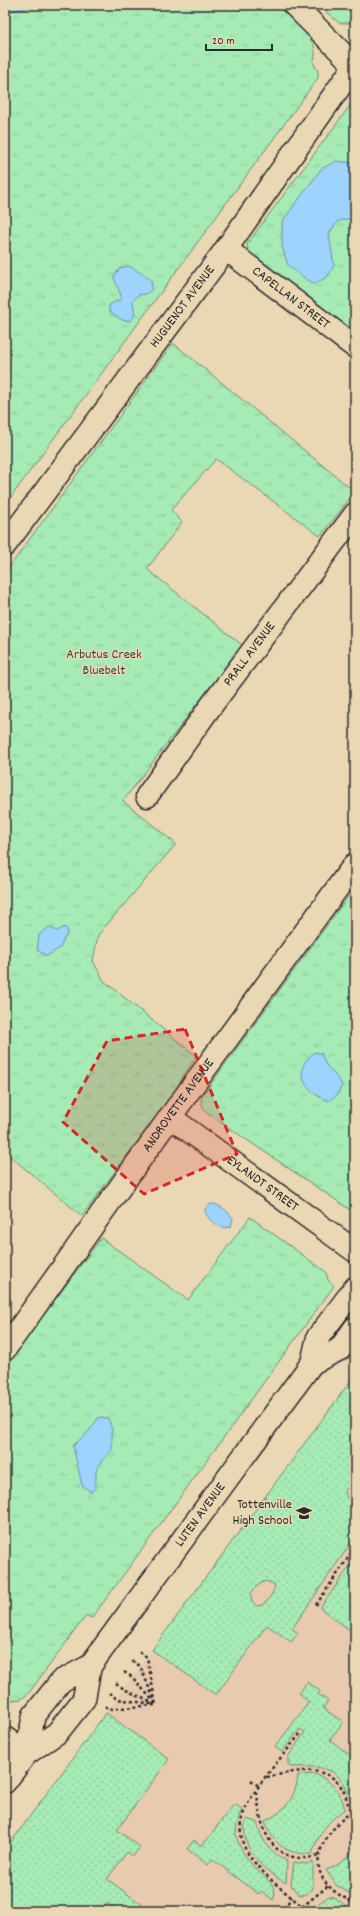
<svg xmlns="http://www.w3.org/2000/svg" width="360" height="1916" font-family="Dekko,sans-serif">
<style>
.built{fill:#e8caaf}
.grass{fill:url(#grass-dots);stroke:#688b70;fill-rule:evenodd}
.park{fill:url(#park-tufts);stroke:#688b70}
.water{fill:#9dd3fc;stroke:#6f90a8}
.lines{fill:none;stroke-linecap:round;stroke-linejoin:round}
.minor-casing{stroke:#2b2b2b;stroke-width:25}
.path{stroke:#2b2b2b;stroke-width:2.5;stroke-dasharray:3 3;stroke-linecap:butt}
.minor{stroke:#ead8b5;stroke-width:22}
.marked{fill:#d62828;fill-opacity:0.2;stroke:#d62828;stroke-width:3;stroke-dasharray:8 5;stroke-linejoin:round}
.labels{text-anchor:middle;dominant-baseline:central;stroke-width:3;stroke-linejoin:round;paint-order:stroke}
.street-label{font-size:14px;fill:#2b2b2b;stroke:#ead8b5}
.park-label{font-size:14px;fill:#3d4840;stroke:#ead8b5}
.poi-label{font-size:14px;fill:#2b2b2b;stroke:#ead8b5;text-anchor:end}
</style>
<defs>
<pattern id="grass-dots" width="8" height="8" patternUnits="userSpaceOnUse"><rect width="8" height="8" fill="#a6ebb6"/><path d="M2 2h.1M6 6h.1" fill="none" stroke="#8fca9d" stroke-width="1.8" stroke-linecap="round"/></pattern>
<pattern id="park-tufts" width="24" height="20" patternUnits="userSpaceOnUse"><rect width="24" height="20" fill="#a6ebb6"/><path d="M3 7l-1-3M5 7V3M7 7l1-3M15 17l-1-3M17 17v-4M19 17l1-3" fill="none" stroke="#8fca9d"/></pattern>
</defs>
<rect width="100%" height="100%" fill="#ead8b5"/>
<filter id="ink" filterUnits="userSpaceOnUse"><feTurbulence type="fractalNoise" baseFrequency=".025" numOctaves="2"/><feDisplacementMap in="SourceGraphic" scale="8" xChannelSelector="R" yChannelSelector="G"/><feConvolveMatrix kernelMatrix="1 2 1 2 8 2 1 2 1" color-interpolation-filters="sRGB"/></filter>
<g filter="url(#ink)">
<path class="built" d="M355,1375v536h-350v-61z"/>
<path class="grass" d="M355,1375v107l-10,8c0,7 4,10 10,13v34l-63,92 6,4 -7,9 -24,-17 -51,70 -64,-45zM266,1581l8,3 1,3c-3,8 -9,19 -18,19 -13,-9 -2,-21 9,-25z
M355,1559v75l-35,-26z
M307,1682l13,9 -2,3 10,7 -5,7 20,14 -13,18 25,19v47l-2,1c-11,-39 -23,-41 -62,-40l-3,-3v-7l17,-25 -5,-3 -18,23 -7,-5 34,-45 -10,-8z
M106,1713l63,46 -52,71 23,17 -7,9 -6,-4 -20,27 44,32h-32l-12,-8 -6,8h-96v-61z
M315,1774c17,7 26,18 30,35 -17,12 -27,25 -33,45 -26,0 -38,-8 -47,-33 20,-10 31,-23 33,-46z
M234,1804l8,5c-3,8 -6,16 -6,24 1,12 10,24 17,33 8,9 28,20 20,34l-11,-9 -3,3 -47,-35 -4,6 -21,-16 7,-9 8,6z
M246,1819l11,3c4,18 13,31 30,39l-1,22c-23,-12 -48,-37 -40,-64z
M355,1847v50l-19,-12 -10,-15c12,-4 22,-11 29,-23z
M294,1862l11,2 8,-2v25l-1,3 -8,5 -6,-1 -7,-9z
M329,1896l4,1 22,14h-38l1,-7z"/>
<path class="park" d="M5,5h270c14,12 49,35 38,57l5,9v7l-313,427z
M318,5h37v18h-16z
M355,99v182l-3,4 3,4v48l-107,-85 -1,-8z
M173,343l182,149 -35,44 -104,-77 -45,51 11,12 -35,47 95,76 -119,156 53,43 -78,91 -5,26 11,20 92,75 -22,36 -92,124 -77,-64v-579z
M355,887v326l-148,-100c-4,-6 -7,-10 -5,-17z
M250,1217l76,55 2,8 6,6 -242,332 -6,-2 -58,78 -7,5 -14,2 -2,-6v-328l96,-129 87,62z"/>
<path class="water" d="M5,5h27l-5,3 -20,4 -2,-1z
M336,161l17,2 2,2v53l-17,3 -9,13 5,32 -7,11 -13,7 -14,-9 -12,-10 -6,-18v-25l39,-53z
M130,266l21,14 1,9 -6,5 -8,1 -5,6 2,14 -5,6 -8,-1 -13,-9v-6l12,-6c0,-8 -6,-14 -7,-23l6,-8z
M49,927l8,4 8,-4 3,4 -8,17 -13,8 -10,-6 2,-15z
M315,1052l7,2c2,14 14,19 20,31l-4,9 -9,7c-24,-8 -39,-32 -14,-49z
M210,1204c8,-1 20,8 23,15l-2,7c-9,6 -26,-7 -26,-17z
M99,1417l9,1 4,11v21c-15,16 -17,14 -16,38l-6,4 -8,-7 -9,-39 17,-16z"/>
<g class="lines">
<defs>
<g id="minor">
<path d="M294,5l61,61"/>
<path id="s1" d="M226,249l129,98"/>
<path id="s2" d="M5,545l221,-296 129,-184"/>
<path id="s3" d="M147,796l61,-86 147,-196"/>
<path id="s4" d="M170,1117l185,134"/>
<path id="s5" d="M5,1349l165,-232 185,-253"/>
<path d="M312,1363l28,-14 15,-21"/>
<path d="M5,1738l21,16"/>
<path id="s6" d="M26,1754l8,-39 27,-34 29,-15 222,-303 6,-26 37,-49"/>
<path d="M5,1782l21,-28 31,-21 27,-34 6,-33"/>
</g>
</defs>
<use href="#minor" class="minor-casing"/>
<path class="path" d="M316,1605l39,-57
M139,1652l8,5 9,48
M132,1661l8,5 14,33
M124,1672l8,5 24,27
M116,1683l8,6 30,15
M109,1693l8,6 35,5
M105,1706l4,3 47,-4
M300,1734c-17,22 -54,61 -59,88 -1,8 0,16 3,24 10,23 44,48 64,65
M267,1777c26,-5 62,-16 77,15 4,8 3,16 11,21
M251,1780l9,7
M257,1792c3,38 14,75 62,64
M352,1811c-39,31 -51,69 3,92
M302,1907l26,-21
M284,1908l8,-11
M106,1911l2,-2 2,2"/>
<use href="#minor" class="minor"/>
</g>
</g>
<path class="marked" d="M185,1029l52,125 -93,40 -81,-72 44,-81z"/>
<defs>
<symbol id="school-bare" viewBox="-9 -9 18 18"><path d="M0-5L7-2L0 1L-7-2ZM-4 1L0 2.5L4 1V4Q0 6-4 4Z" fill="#2b2b2b" stroke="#ead8b5" stroke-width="2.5" paint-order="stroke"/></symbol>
</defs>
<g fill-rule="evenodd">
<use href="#school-bare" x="293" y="1502" width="22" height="22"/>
</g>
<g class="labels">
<g class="street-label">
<text stroke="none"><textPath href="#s1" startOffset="81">CAPELLAN STREET</textPath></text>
<text stroke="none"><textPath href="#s2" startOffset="297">HUGUENOT AVENUE</textPath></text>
<text stroke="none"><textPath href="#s3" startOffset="175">PRALL AVENUE</textPath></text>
<text stroke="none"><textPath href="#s5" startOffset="299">ANDROVETTE AVENUE</textPath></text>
<text stroke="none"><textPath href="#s4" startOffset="114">EYLANDT STREET</textPath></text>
<text stroke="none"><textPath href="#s6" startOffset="303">LUTEN AVENUE</textPath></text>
</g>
<g class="park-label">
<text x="104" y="655">Arbutus Creek<tspan x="104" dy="16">Bluebelt</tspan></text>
</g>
<g class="poi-label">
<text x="292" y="1505">Tottenville<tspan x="292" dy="16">High School</tspan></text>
</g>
</g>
<rect width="360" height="1916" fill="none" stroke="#ead8b5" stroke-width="20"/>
<rect x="10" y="10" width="340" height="1896" fill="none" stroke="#2b2b2b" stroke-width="1.5" filter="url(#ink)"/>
<path d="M206 44v6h66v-6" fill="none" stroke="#2b2b2b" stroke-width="2"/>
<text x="212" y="44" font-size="12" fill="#2b2b2b" stroke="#ead8b5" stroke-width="3" paint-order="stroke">20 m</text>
</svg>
